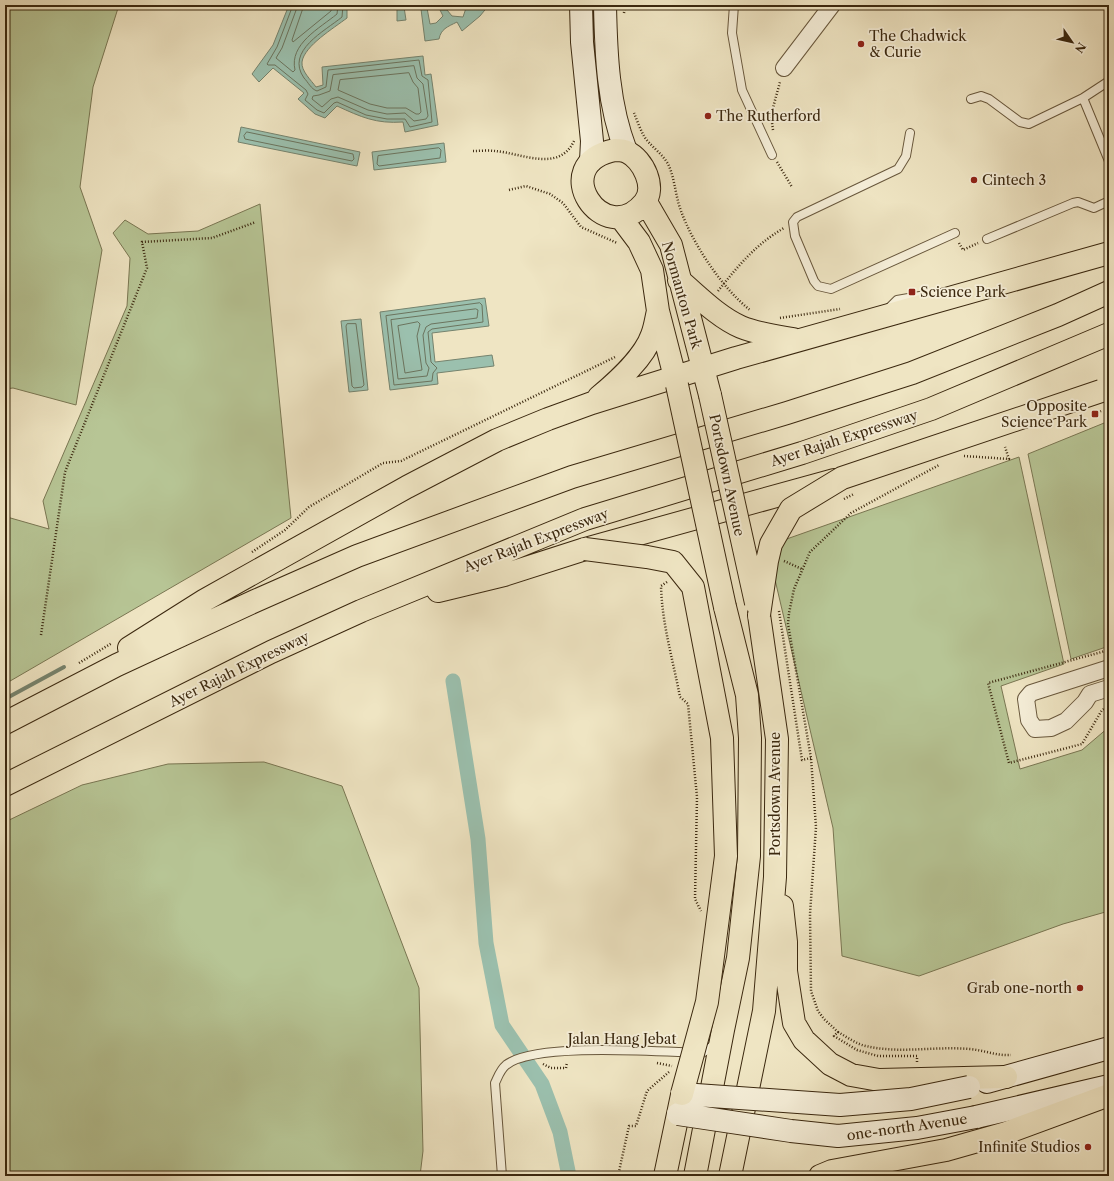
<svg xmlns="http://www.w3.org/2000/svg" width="1114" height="1181" font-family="'Libre Caslon Text',serif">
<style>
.green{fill:#b7c595;stroke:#797652}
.water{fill:#9bc0ae;stroke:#75836e}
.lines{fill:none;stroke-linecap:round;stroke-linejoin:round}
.shore{stroke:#6b745e;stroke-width:1}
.stream{stroke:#75836e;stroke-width:4}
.canal{stroke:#9bc0ae;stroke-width:15}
.lane-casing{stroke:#68573c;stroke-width:10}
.street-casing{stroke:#68573c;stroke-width:18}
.secondary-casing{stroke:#3b280f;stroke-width:24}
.highway-casing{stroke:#3b280f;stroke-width:24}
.path{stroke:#3b280f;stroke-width:2.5;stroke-dasharray:1 2;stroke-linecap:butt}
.lane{stroke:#f5eed8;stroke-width:8}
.street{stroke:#f5eed8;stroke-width:16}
.secondary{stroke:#f5eed8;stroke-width:22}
.highway{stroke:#efe5c3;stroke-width:22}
.secondary-bridge-casing{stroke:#3b280f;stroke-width:24;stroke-linecap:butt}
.highway-bridge-casing{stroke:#3b280f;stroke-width:24;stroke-linecap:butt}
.secondary-bridge{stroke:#f5eed8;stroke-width:22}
.highway-bridge{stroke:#efe5c3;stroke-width:22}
.poi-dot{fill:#8f2418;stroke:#f5eed8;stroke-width:1.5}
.labels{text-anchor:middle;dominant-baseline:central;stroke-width:3.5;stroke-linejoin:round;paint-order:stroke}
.poi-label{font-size:14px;fill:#3b280f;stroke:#f5eed8;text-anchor:start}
.street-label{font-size:14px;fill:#3b280f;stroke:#f5eed8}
</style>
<rect width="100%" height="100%" fill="#efe5c3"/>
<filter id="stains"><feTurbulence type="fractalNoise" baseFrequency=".005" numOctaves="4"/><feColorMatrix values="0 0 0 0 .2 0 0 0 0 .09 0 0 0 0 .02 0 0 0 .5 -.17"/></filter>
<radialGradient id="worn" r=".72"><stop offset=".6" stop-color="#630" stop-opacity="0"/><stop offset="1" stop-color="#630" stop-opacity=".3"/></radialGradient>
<path class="green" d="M5,5h114l-26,82 -13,100 22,63 -26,155 -63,-17 -8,1z
M260,204l31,314 -286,166v-165l2,-2 42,12 -6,-28 84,-195 3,-48 -17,-25 12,-13 23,14 50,-3z
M1109,421v225l-38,13 -43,-205z
M1019,457l45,207 -63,22 19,83 62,-19 27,-23v184l-46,13 -144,52 -77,-20 -9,-128 -60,-257 8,-30z
M264,762l78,24 77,202 4,163 -3,25h-415v-354l77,-37 86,-21z"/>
<path class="water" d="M289,5h58v13c-13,10 -43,28 -45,44 -1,9 9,18 14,25l7,-2 -1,-18 101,-11 2,19 6,-1 7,51 -33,7 -2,-10c-27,2 -42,-5 -66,-16l-12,12 -10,-4 -17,-15 6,-6 -31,-25 -14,14 -7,-8 21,-29z
M397,5h12l-5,2 2,13 -9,1z
M467,5h22l-9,11 -18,15 -5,-9c-10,5 -16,7 -18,17l-14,2 -4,-32 6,-1 3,16 6,-1 7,-7 -3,-6h7l5,6 11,1z
M241,127l119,25 -3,14 -119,-24z
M444,143l2,19 -72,8 -2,-18z
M485,298l4,28 -57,7 3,29 57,-7 2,11 -57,7 1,11 -48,6 -10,-78z
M361,319l7,71 -19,2 -8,-71z"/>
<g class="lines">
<path class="shore" d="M293,5l-16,42 -10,17 1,1h7l31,25 2,4 -3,6 12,10 7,3 10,-10 3,-1 29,13 21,4h18l5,8 22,-5 -4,-42 -6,-4 -3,-16 -91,10 -2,17 -9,4c-6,-2 -9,-9 -13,-13 -19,-27 21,-47 38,-61l1,-12
M298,5l-16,43 -6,10 17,14 2,-2c-6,-26 25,-42 42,-56l1,-9
M304,5l-12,35 1,2 38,-31 1,-6
M414,66l3,12 6,6 5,32 -2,3 -12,2 -9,-8 -18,1 -19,-4 -30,-13 -7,2 -9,8 -10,-8 1,-3 6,-1 11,-4 3,-16z
M409,73l4,9 5,6 3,24 -2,2h-3l-10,-6h-19l-17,-4 -32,-14 2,-10z
M247,132l106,22 1,5 -2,2 -107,-22 -1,-3z
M439,148l2,2 -1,8 -61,8 -2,-2 1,-8z
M480,303l2,2 1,17 -51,7 -4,3 3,30 6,6 -4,5 -1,8 -38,4 -8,-69z
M476,309l2,1 -1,8 -46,6 -5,3 -3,8 3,28 3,5 -2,8 -29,3 -7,-59z
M418,322l2,2 -3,12 5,34 -17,3 -7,-47z
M356,324l8,61 -2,2 -8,1 -2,-2 -6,-60 1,-2z"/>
<path class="stream" d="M5,699l59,-32"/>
<path class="canal" d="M453,681l25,158 8,104 16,82 40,59 18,48 9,44"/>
<defs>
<path id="lane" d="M734,5l-2,28 10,57 30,65
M1083,98l26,63
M971,99l10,-3 8,3 31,23 9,2 54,-26 26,-17
M910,133l-4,23 -8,13 -101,48 -4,5 2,14 19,45 4,5 13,3 124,-56
M987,239l86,-36 5,-1 16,6 15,-7
M888,309l9,-9 23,-4
M502,1176l-7,-93c3,-6 5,-13 11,-18 29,-23 156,-13 196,-12l8,-5 5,-5"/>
<path id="street" d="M784,68l48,-63
M1109,668l-78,25 -5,6 3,21 6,9 16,-1 15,-7 19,-19 5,-8 19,-6"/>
<path id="secondary" d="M581,5l1,37 10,99 -1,20
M605,5c1,49 3,100 21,146
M987,1082l122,-34
M976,1117l133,-31"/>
<path id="highway" d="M615,150c3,0 8,0 12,2 16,7 30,36 17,51 -40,48 -99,-39 -29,-53z
M646,202l25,43 39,150
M621,218l18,24 13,28 6,41 19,74
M679,280c19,16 39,37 62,47 17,7 34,9 52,12
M599,397c19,-16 45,-39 53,-62 3,-7 4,-16 6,-24
M438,591l66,-16 81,-26 249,-69
M129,648l76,-48 202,-113 90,-47 51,-21 44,-16 144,-45 373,-105
M5,723l112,-58 138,-64 102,-45 215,-79 215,-64 125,-40 146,-58 51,-23
M5,785l266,-133 90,-41 224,-92 217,-66 129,-44 178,-75
M782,906l4,36v29l8,52 10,17 26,24 21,11 28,5 127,-3
M665,1176l17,-81
M695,1176l28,-146 15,-72 11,-102 1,-118 -3,-43 -22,-88
M730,1176l34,-165 11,-134 2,-138 -18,-124
M820,1176l12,-5 114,-21 60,-17 103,-38"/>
</defs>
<use href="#lane" class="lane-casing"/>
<use href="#street" class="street-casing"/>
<use href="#secondary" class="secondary-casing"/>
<use href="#highway" class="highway-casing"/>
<path class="path" d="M624,13l1,-8
M634,113c3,7 6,16 10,23 6,10 18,17 24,28 7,14 7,31 13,47 12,33 41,77 69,99
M773,130l-2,-15 9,-33
M473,151c7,0 15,-1 22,0 26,2 64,22 79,-10
M777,162l15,25
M509,190l17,-4 24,8 13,9 18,24 36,16
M959,243l4,7 15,-7
M718,291c20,-25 38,-47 66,-63
M780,318l60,-9
M1095,414l6,-3
M964,456l45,3 -4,-12
M844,499l10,-5
M252,552l33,-22 24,-23 74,-44 18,-2 214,-104
M784,561l18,8
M667,582l-6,4c1,38 12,74 19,111l8,7 9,93 -2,102 6,12
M779,611l23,149 9,-2
M41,635l24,-163 82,-204 -5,-26 70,-4 44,-16
M1109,650l-121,33 21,80 73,-19 20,-34 7,-4
M79,663l33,-20
M838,1032c9,5 18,12 28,14 33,8 69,0 103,3 15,1 27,7 42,6
M917,1062v-6h-39l-21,-6 -23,-14 4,-4 -14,-13 -6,-8 -7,-20 -1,-77 6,-87 -5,-69 -23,-134 1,-11 5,-24 16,-37 41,-39 88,-48
M657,1063l15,3
M543,1064l8,4h15l1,-6
M618,1176l11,-50h7l11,-35 22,-19"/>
<use href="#lane" class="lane"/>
<use href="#street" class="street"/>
<use href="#secondary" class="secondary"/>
<use href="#highway" class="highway"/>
<defs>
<path id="secondary-bridge" d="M682,1094l158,11 71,-6 58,-12
M678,1114l113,17 47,5 79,-8 59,-11"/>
<path id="highway-bridge" d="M677,385l48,222
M710,395l46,208
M585,549l62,8 26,5 20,25 29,151 4,118 -19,146 -25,92
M759,615l8,-54 4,-17 20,-35 51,-31 259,-87"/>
</defs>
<use href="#secondary-bridge" class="secondary-bridge-casing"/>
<use href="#highway-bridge" class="highway-bridge-casing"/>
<use href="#secondary-bridge" class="secondary-bridge"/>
<use href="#highway-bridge" class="highway-bridge"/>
</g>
<g class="poi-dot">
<circle cx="861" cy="44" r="4"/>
<circle cx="708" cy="116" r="4"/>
<circle cx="974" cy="180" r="4"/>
<rect x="908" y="288" width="8" height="8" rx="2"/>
<rect x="1091" y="410" width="8" height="8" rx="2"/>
<circle cx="1080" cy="988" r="4"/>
<circle cx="1088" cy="1147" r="4"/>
</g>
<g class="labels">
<g class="poi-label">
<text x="869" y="36">The Chadwick<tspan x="869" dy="16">&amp; Curie</tspan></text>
<text x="716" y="116">The Rutherford</text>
<text x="982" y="180">Cintech 3</text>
<text x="920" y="292">Science Park</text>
<text x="1087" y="406" text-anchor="end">Opposite<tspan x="1087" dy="16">Science Park</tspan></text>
<text x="1072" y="988" text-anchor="end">Grab one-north</text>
<text x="1080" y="1147" text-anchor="end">Infinite Studios</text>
</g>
<g class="street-label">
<text transform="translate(682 295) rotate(74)">Normanton Park</text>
<text transform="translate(844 438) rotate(-18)">Ayer Rajah Expressway</text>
<text transform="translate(727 475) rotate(78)">Portsdown Avenue</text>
<text transform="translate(536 540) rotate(-21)">Ayer Rajah Expressway</text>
<text transform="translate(239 669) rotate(-26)">Ayer Rajah Expressway</text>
<text transform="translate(775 794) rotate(-90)">Portsdown Avenue</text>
<text x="622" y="1039">Jalan Hang Jebat</text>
<text transform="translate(907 1127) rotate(-8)">one-north Avenue</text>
</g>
</g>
<rect width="1114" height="1181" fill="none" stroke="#efe5c3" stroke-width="20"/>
<rect x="6" y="6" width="1102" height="1169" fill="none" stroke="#3b280f" stroke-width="2"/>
<rect x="10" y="10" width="1094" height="1161" fill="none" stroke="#3b280f"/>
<g transform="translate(1072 42) rotate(124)" stroke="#f5eed8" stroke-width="3" paint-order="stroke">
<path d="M0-3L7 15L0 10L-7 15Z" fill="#3b280f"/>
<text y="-6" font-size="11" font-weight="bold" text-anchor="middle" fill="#3b280f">N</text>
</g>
<rect width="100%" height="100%" filter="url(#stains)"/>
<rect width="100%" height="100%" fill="url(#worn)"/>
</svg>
